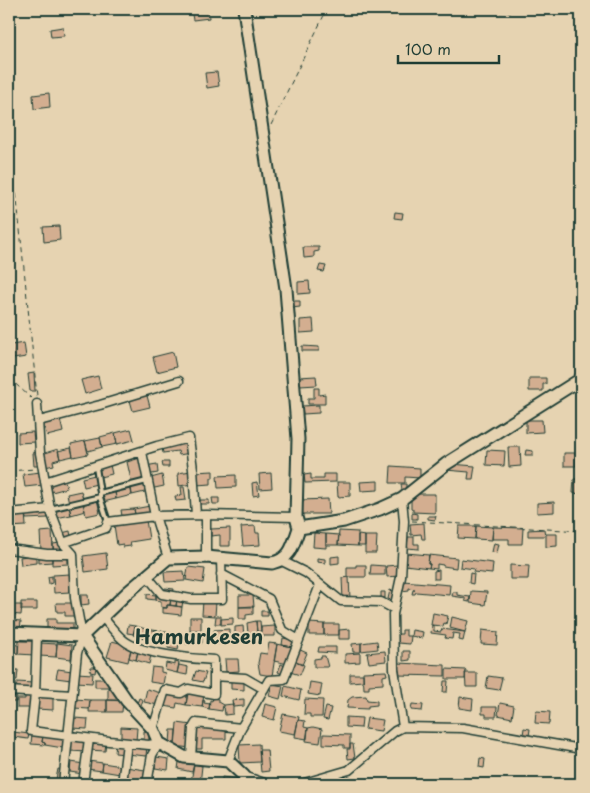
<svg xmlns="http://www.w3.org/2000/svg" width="590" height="793" font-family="'Playpen Sans',sans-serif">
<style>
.building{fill:#d3ae90;stroke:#1f3d34}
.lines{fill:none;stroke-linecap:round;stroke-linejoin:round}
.lane-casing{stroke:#1f3d34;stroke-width:8}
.street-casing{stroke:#1f3d34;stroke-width:11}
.secondary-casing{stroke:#1f3d34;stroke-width:15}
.path{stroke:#1f3d34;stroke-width:1;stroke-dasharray:5 4;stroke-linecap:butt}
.lane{stroke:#e6d3b1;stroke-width:4}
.street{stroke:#e6d3b1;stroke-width:8}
.secondary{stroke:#e6d3b1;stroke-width:11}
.labels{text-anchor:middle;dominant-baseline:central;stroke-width:4;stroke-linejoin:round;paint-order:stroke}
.quarter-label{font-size:20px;font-weight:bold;fill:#1f3d34;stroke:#e6d3b1}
</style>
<rect width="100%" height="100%" fill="#e6d3b1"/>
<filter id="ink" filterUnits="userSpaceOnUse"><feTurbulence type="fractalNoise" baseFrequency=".02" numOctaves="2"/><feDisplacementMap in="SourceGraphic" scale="10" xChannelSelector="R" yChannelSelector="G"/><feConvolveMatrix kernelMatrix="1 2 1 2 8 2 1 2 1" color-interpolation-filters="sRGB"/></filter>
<g filter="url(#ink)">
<path class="building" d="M191,9h17l1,9 -16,2z
M500,9h14v2l-14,1z
M63,27l1,9 -13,1 -1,-8z
M217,72l2,14 -12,2 -2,-15z
M49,93l1,14 -16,2 -1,-14z
M395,212l8,1 -1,6 -8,-1z
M59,226l1,14 -16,2 -1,-15z
M303,247h16v4l-5,1v5l-10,1z
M320,265l6,1 -2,6 -6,-1z
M309,281l1,12 -12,1v-12z
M291,301h9v6l-8,1z
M313,319l1,13 -14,1v-13z
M578,335h3v10h-2z
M24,343l2,14 -13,2 -2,-14z
M302,346l17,1v4h-17z
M173,352l3,15 -19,5 -4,-15z
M34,373l1,18h-5l-2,-17z
M98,376l3,13 -16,5 -4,-14z
M316,376l1,9 -17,1 -1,-9z
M529,378h17v6h-3v7h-14z
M314,388h5v7l6,-1v10h-17v-6h6z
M146,392l4,15 -17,4 -4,-14z
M319,405v8l-16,1 -1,-8z
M60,419l3,13 -16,4 -4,-13z
M526,420h16l1,12 -17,1z
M131,429l3,11 -17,4 -2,-11z
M33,432l1,10 -16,1v-10z
M115,433l2,11 -15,3 -2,-10z
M100,438l2,9 -14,4 -3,-10z
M85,441l3,13 -15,3 -2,-13z
M188,443l2,10 -11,2 -1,-4 -15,2 -1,-5z
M508,447h12l1,19 -12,1z
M71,448l2,8 -13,3 -2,-8z
M58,449l2,10 -7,2 1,4 -9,2 -3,-13z
M487,450l18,1 -1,15 -18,-1z
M526,450l7,1v4h-8z
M37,452l1,14h-4l-1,-13z
M564,453h12v13h-12z
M140,458l6,22 -14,4 -5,-22z
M162,462h7v5h-6z
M157,464l1,9 -12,2 -1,-9z
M451,464l24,2 -2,13h-5l1,-7 -23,-2v-2h5z
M110,465l2,9 -12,3 -2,-8z
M391,466l29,2v10l-15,-1v6h-15z
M191,471l1,13 -13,2 -1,-13z
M213,471v7h-2v6l-15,1 -1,-13z
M41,472l2,13 -18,2 -2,-13z
M271,473l1,15 -12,1 -1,-15z
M311,474v5h13v-5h12v8l-31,1 -1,-8z
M95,475l2,9 -13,3 -2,-9z
M162,475l2,11 -14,3 -3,-10z
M236,475v12l-18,1 -1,-12z
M64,479l3,9 -15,4 -2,-9z
M574,479h7v15l-8,-1z
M378,481v9l-17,1 -1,-9z
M147,482l2,9 -17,4 -2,-9z
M257,482l2,13 -6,1 -1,-13z
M337,482h13v14l-12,1z
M401,484h5v6h-4z
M131,487l1,8 -16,4 -1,-8z
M181,487h3l2,13 -10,1 -1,-5 7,-1z
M81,491l2,8 -14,4 -2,-9z
M115,491l1,8 -13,3 -1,-8z
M411,494h24v19l-22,-1v-3l-2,-1z
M212,498h7v6h-6z
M97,499l3,14 -14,3 -3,-14z
M328,499l1,15h-28v-14z
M200,500h9v4h-9z
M83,502l2,9 -14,4 -2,-9z
M554,502v10l-17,1v-10z
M69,506l2,9 -15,3 -2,-8z
M150,506l1,6 -16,2 -1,-5z
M134,509l1,5 -13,2 -1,-6z
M48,512v6l-22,1 -1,-6z
M25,513l1,13 -16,1 -1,-13z
M412,513l5,1v5h-5z
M428,516h8l-1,4 -7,-1z
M146,520l3,19 -19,3 1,4 -8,1v-3l-6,1 -3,-20z
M424,523l1,16h-3l-1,-5 -10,1 -1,-11z
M255,526l1,7h3l1,12 -17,1 -2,-19z
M459,526h17l-1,13 -17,-1z
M476,526l17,1 -1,13 -17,-1z
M493,527l30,1 -1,16h-13v-5h-17z
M230,528v18h-10v-11l-9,1v-7z
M544,529l1,7h-17v-6z
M52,531l1,19h-12l-1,-18z
M70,531l1,6 -7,2 -2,-6z
M339,531l19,1v14l-20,-1z
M314,533l12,1v14l-13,-1z
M326,534l13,1 -1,10h-12z
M546,534h11v12l-11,1z
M358,535l7,1v10h-7z
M365,536h12l-1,17h-11z
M408,537h6v7h5v5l-12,-1z
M60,543l1,10h-7l-1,-9z
M494,543l5,1 -2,9 -5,-1z
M106,553l2,16 -23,3 -2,-16z
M406,553l23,2 -1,9h2l-1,4 -24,-3z
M68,554v10l-16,1v-10z
M36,555v8l-15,2 -1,-8z
M52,555v7l-13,1v-7z
M429,555l28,3 -1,10 -13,-2v-1l-6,-1v5l-8,-1 1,-4h-2z
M339,556v7l-8,1v-7z
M317,558l8,1v4l-8,-1z
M461,559l32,4 -1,11 -19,-2 1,-3 -14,-2z
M356,565h10v12h-19v-10h9z
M371,565l14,1v9h-15z
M397,565l1,11 -11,1 -1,-11z
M510,565l19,1 -1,13h-18z
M188,567l17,2 -2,14 -17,-3z
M439,570v9h-5v-8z
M184,571l1,10 -20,1 -1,-10z
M470,573l4,1 -1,10 -4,-1z
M70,574v18l-16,1 -1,-18z
M52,576v7l-3,1 -1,-7z
M349,577l1,22 -7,1 -1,-22z
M403,581l47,4 -1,10 -33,-3 -1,2h-3l1,-4 2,-1 -6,-1v2l-7,1z
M165,588l9,1 -1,5 -9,-2z
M390,590l6,2 -2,9 -6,-2z
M471,591l16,1 -2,13 -15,-2z
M381,592h4v6h-4z
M453,592h4v3l13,2 -1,5 -4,-1v-3l-13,-2z
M147,594l9,1v5l-9,-1z
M81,595h7l1,9 -8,1z
M156,595l15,1 -1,9h-3v3l-6,-1v-6l-5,-1z
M239,595h14l1,12h-15z
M171,598l6,1 -1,7 -6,-1z
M177,599l6,1 -1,7 -6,-1z
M203,601l13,1 -1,14 -13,-1z
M21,602h16v8h-16z
M56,603h18v13h-9v-4h-8z
M9,605h13l-1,10 -12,-1z
M167,605l15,2 -1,8 -18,-2v-5h4z
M253,606v8l-7,1v4h-7v-12z
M261,611h7v5h-7z
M433,613l15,3 -2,8 -2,-1 -1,3 -12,-1z
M216,616h5v8h-6z
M190,617h11v13h-11z
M452,617l16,4 -3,11 -15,-4z
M233,618v6l-12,1v-6z
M47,619h9v4h17v7l-26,1z
M9,620l12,1 -1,9 -11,-1z
M256,621l1,12h-9l-1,-10z
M256,621h4l1,10 -4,1z
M309,623l15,1v11h-15z
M324,624h15v11h-15z
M128,625l7,1 -1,8 -7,-1z
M432,625l2,1v5l7,1 1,-3 23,3 -2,9 -4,-1 1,-6 -7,-1 -1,6 -7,-1 1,-3 -15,-2z
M135,626l11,3 -2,9 -11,-3z
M243,626l1,10 -9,1v-10z
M275,626v10h-14v-9z
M146,629l13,2 -2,9 -13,-3z
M229,629v14l-14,1 -1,-14z
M350,629v10h-11v-9z
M402,630h4v6h5l-1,8 -12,-1v-9h4z
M412,630l11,2 -1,6 -11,-2z
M482,630l16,2 -1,13 -16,-1z
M159,631h7v8h-7z
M186,632h16v11l-16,1z
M170,633l10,2 -2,15 -10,-2z
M283,638l10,2 -1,7 -10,-2z
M19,641h16l-1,14 -16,-1z
M112,641l15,4v2l4,2 -3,13 -21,-5z
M377,641l1,8 -17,2v-8z
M40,643l17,1 -1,13 -17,-1z
M57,643l15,2 -1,14 -15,-2z
M269,643l8,1 -5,32 -12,-2 -2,-11 2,-10 7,1z
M361,643v9h-8l-1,-8z
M9,644l9,1v9h-9z
M277,644l15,3 -4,17 -14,-3z
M319,647h17v6l-18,-1z
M131,649l7,2 -2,9 -7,-2z
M298,649l9,4 -5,12 -9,-4z
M138,651l13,4 -2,9 -13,-4z
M385,651l1,10 -17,2 -2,-10z
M403,651h7v9l-7,1z
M360,653v9l-15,1v-9z
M321,656h4l3,11h-14v-8l7,-1z
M225,659h13l1,12 -13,1z
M293,661l11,4 -4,10 -10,-3z
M175,662l4,1 -2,10 -12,-3 1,-7 9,2z
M397,663l48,2v11l-49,-1z
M281,664l6,3 -3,8 -6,-3z
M179,665l9,2 -1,8 -10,-2z
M91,667h5l-1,6 -5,-1z
M152,667l9,1v4l4,1 -2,11 -13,-2z
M9,669l9,1 -1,10 -8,-1z
M58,669l14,2 -1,9 -15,-2z
M446,669l20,1 -1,9h-19z
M196,671l10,2 -3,9 -10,-2z
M386,671l1,4 -4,1v8l-14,1v4h-5l-1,-17z
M77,673l16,1 -1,9 -16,-1z
M465,673h12v14h-11z
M350,674h13v7l-13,1z
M488,676l14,2 -3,12 -13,-2z
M95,679h15v8h-15z
M231,680l13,1v9l-13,-1z
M444,681h4l-1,11h-4z
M17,682l16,1 -1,9 -16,-1z
M310,682l12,2 -2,12 -12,-2z
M272,684l11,2 -3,13 -11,-3z
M285,686l16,4 -2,10 -16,-4z
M108,689h7l7,11h-14z
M147,689l14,4 -3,12 -14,-3z
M167,692l20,4 -1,9 -9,-2 -1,5 -12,-2z
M188,693l16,2 -2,12 -16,-2z
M9,694l8,1 -1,7h-7z
M25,696h9l-1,12h-16v-9h8z
M36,696l17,1v13l-17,-1z
M366,696l1,4 10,1v4l-9,1v3l-21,-1 1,-8 4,-3z
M460,697l13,2 -1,11 -13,-2z
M139,698l4,2 -3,8 -4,-2z
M213,698l5,1v3l5,3 -1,6 -13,-2 1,-9 2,1z
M74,699l16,1 -1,9 -15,-1z
M244,699v7l-11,1 -1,-7z
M305,699l18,1 -1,17h-12v-3h-6z
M90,700h17v12h-18z
M107,700l16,1 -1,11h-15z
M203,700l2,1 -1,2 6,1 -1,5 -7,-2z
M500,703l14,3 -2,12 -14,-3z
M233,704v10l-8,1 -1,-10z
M265,704l12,3 -3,13 -12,-3z
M412,704l11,1 -1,6 -11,-1z
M326,707l5,1 -3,12 -5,-1z
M482,707h15l-1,10h-10v-3h-4z
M536,711l14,1 -1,12 -14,-1z
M283,714l16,3 -4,17 -16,-3z
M346,717l16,1 -1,10 -15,-1z
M74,718l14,1 -1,10 -14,-1z
M367,718l16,2 -2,11 -16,-2z
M298,720l7,1 -1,6 4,1 -1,11 -12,-2z
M177,723l15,2 -2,23 -15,-2z
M121,727l16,1 -1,13 -15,-1z
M197,727h29v12h-24v10h-9v-12h4z
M313,727l9,2 -2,14 -14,-2 2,-13z
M524,728l6,1 -1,7 -6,-1z
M171,730h5l-1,13h-5z
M144,731h5v12h-11v-4h6z
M13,732l16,2 -1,5 -15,-2z
M32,734l11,2 -1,6 3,1v2l-14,-1z
M323,734l27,1v13h-6v-3l-21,-1z
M43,736l21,3 -1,9 -18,-3v-2l-3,-1z
M71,738l17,1 -1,13 -17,-1z
M90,740l16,2 -1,9 -16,-1z
M116,743l10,1 -1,10 -10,-1z
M128,744l19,2 -1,10 -19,-2z
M259,744l1,18 -20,1 -1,-18z
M350,744h3l2,14 -7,1 -1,-10h3z
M259,750h8l2,21 -8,1z
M156,757l13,2 -1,11 -13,-2z
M480,758l5,1 -1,9 -5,-1z
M88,761l15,2 -1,8 -15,-2z
M71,762l13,2 -1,10 -13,-2z
M179,762l15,2 -2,8 -14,-3z
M103,763l18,3 -1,8 -18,-3z
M194,764l8,2 -2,18h-14v-3l5,1z
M126,767l19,3 -2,13 -19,-3z
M58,769l5,1 -2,10 -5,-1z
M222,777l15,2v5h-15z
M66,779l9,1 -1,4h-9z
M86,779l12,2v3h-12z"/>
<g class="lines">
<defs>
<path id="lane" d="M96,467l4,26
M100,497l8,25
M50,509l50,-12v-4l47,-12"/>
<path id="street" d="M37,404l3,49 10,56 13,34 10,11 2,44 7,38 -5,17 -14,131
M39,421l61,-16 79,-24
M142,452l13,64 13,42
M45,482l112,-36 32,-8 4,31 3,46
M402,499l2,22 -3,56 -8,37 1,55 9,58
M9,513l41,-4
M206,515v42
M63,543l43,-15 2,-6 47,-6 51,-1 90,2
M9,549l38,5h25
M282,561l24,12 35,28 40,1 13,7
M221,574l48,25 13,31 17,10
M147,576l15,18 29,5h31l-1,-41
M102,617c8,8 15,19 24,25 17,12 67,17 88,18v34l-26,-5 -7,4 -16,-3 -12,39
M37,634l-2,60 -4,37 78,10 40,4 10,-2
M214,676l31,2 19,11
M9,691l63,4
M191,757l2,-29 3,-5 45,5
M228,761l13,-33 28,-48 15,-1 36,-94
M244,776l23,8
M83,784l6,-45
M122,784l5,-41
M147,784l5,-29 7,-12
M301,784l48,-14 46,-39 8,-4 60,1 118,21"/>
<path id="secondary" d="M244,9l42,280 12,150 -2,78 3,11
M9,633l73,3 45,65 26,28 6,14 25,14 44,4 16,15 2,8
M82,636l46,-44 40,-34 38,-1 66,6c19,-4 21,-18 27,-35l45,-7 36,-12 22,-10 44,-35 135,-85"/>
</defs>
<use href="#lane" class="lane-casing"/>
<use href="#street" class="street-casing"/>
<use href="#secondary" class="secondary-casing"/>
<path class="path" d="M271,125l56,-116
M9,140l8,60 20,196
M9,378l22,20
M9,471l26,-2
M412,521l169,10"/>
<use href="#lane" class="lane"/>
<use href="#street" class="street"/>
<use href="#secondary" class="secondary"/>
</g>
</g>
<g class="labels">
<g class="quarter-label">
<text x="199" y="636">Hamurkesen</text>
</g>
</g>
<rect width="590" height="793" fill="none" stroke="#e6d3b1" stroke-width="30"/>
<rect x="15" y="15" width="560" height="763" fill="none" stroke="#1f3d34" stroke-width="2" filter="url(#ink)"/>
<path d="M398 55v8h101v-8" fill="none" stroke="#1f3d34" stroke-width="2.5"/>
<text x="405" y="55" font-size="15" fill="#1f3d34" stroke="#e6d3b1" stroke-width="4" paint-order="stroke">100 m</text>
</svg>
